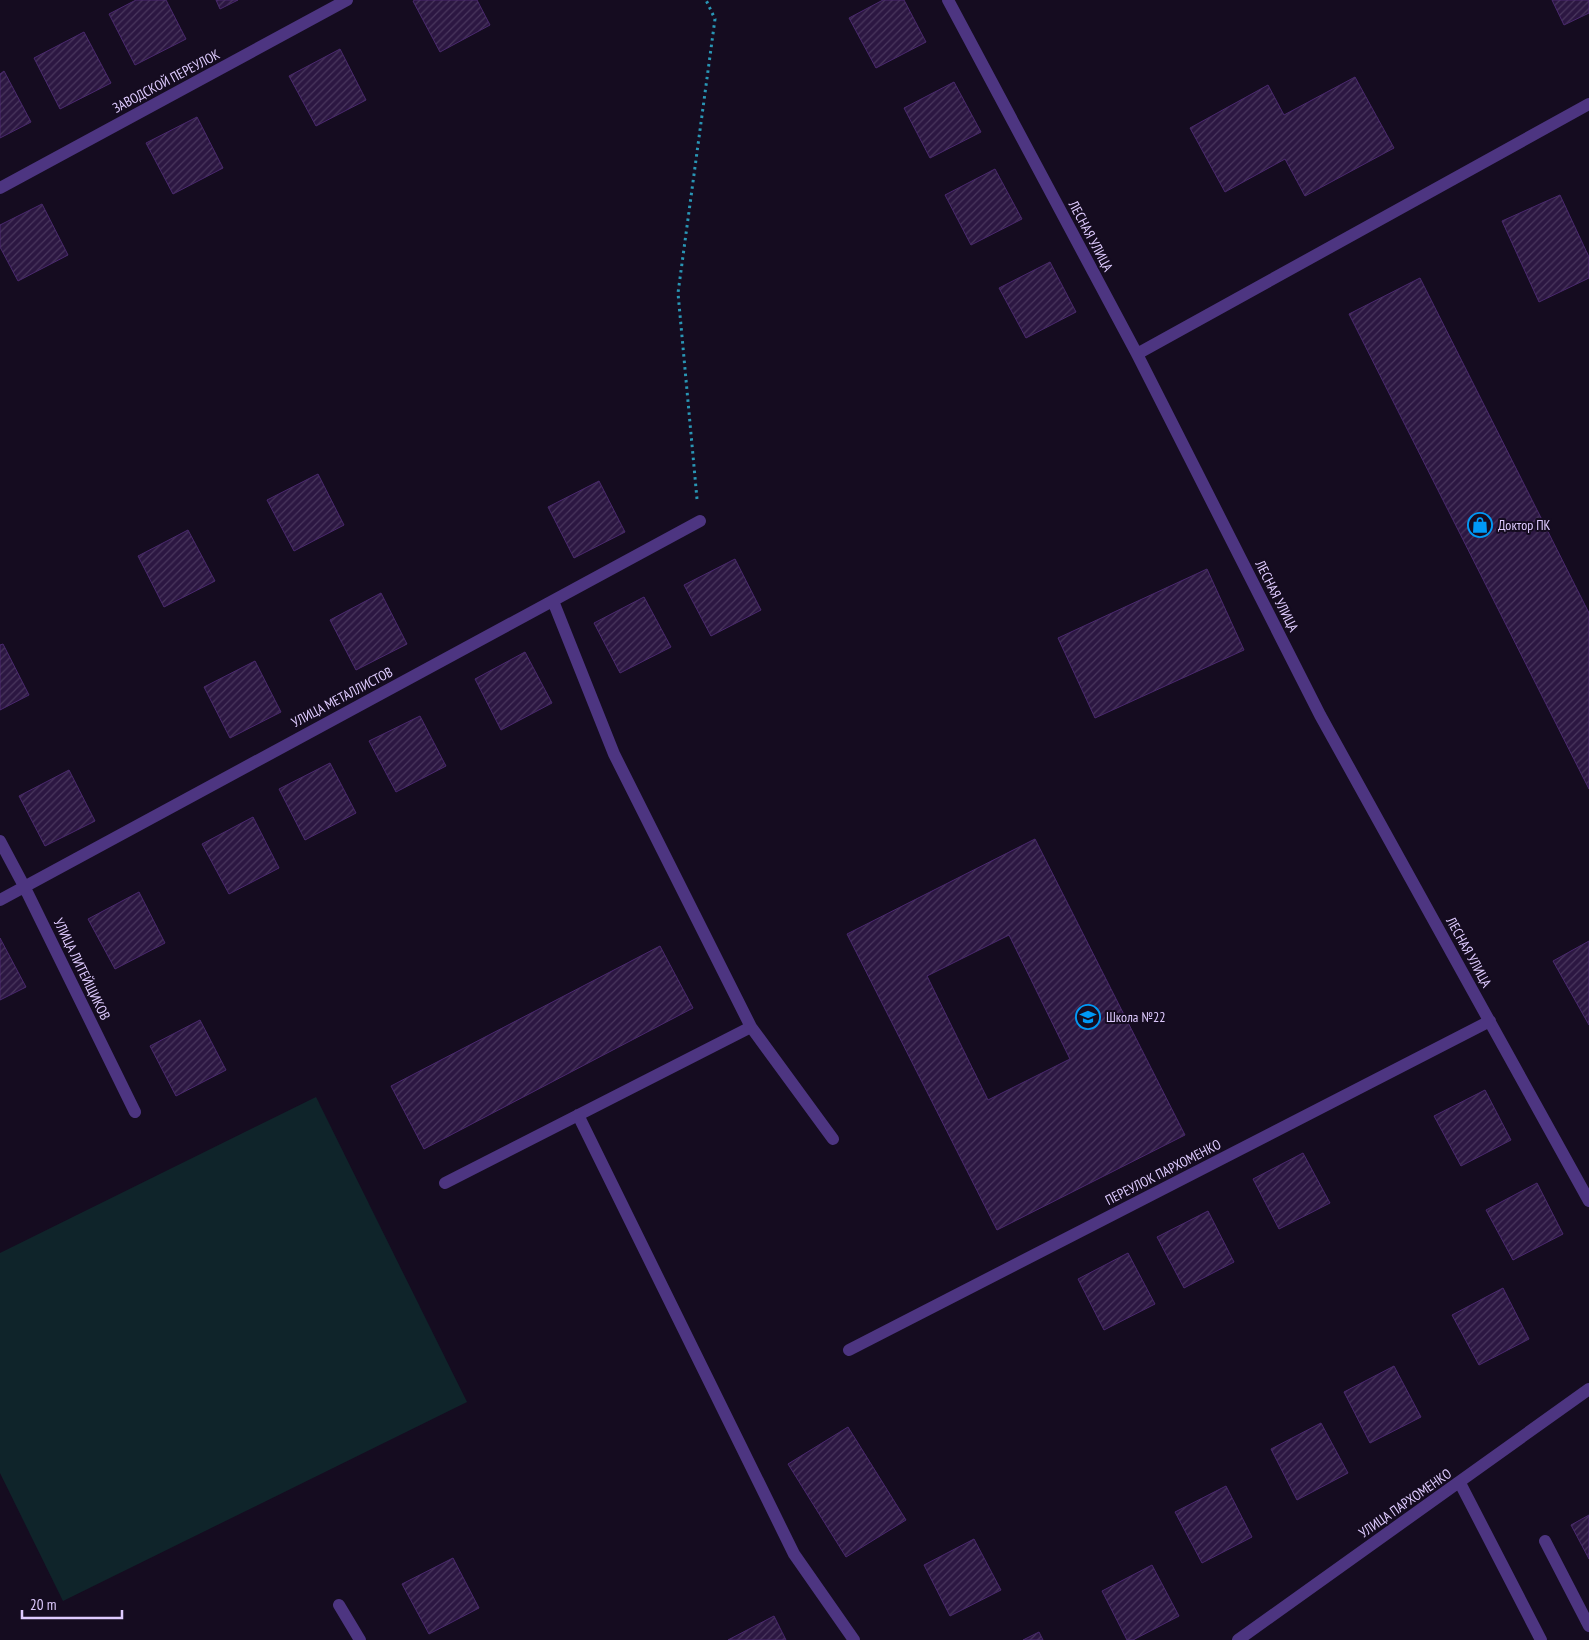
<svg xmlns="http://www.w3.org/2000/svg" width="1589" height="1640" font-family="'PT Sans Narrow',sans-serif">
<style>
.grass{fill:#0f242a}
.building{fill:url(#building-hatch);stroke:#4a296e;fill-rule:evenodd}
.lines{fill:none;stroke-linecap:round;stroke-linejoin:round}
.path{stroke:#2996b5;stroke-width:3;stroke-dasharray:2.5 4;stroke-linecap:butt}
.minor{stroke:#4d3581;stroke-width:12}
.labels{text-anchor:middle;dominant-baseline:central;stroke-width:4;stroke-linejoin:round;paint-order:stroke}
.street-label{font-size:14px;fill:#dfcbff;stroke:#150c20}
.poi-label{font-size:14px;fill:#dfcbff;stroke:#150c20;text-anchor:start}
</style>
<defs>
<pattern id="building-hatch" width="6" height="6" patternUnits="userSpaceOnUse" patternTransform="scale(1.25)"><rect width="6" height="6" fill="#2c1742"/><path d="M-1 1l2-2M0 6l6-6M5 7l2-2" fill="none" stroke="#4a375e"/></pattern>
</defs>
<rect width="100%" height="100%" fill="#150c20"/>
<path class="grass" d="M316,1097l151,305 -404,199 -63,-128v-220z"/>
<path class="building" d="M136,0h30l20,39 -51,26 -26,-51z
M216,0h22l-18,9z
M415,0h62l13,25 -50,27 -27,-51z
M883,0h21l22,42 -50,26 -27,-50z
M1552,0h37v13l-25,12z
M84,32l27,51 -51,26 -26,-51z
M340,49l26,51 -50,26 -27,-50z
M4,71l27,51 -31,16v-64z
M1355,77l39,71 -89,48 -20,-37 -60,33 -35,-64 78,-43 16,30z
M954,82l27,50 -51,26 -26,-50z
M197,117l26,51 -50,26 -27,-51z
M995,169l27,50 -51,26 -26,-50z
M1560,195l29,62v21l-50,24 -37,-81z
M42,204l26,51 -50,26 -18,-34v-22z
M1050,262l26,50 -50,26 -27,-50z
M1420,278l169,335v176l-240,-475z
M318,474l26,51 -50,26 -27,-51z
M599,481l26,51 -51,26 -26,-51z
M188,530l27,51 -51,26 -26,-51z
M735,559l26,51 -50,26 -27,-51z
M1207,569l37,81 -149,68 -37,-80z
M381,593l26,51 -51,26 -26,-50z
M644,597l27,50 -51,26 -26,-50z
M3,644l26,51 -29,15v-65z
M525,652l27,51 -51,27 -26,-51z
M255,661l26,51 -51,26 -26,-51z
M420,716l26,50 -50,26 -27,-51z
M330,763l26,50 -51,27 -26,-51z
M69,770l26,51 -50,25 -26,-50z
M253,817l26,51 -50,26 -27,-50z
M1035,839l150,296 -188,95 -150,-296zM1009,935l61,124 -82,41 -61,-124z
M139,892l26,51 -50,26 -27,-50z
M0,938l26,49 -26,13z
M1589,941v84l-36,-64z
M660,946l33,62 -269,141 -33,-63z
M200,1020l26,50 -50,26 -26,-50z
M1485,1090l26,50 -50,26 -27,-50z
M1303,1153l27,50 -51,26 -26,-50z
M1537,1183l26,51 -50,26 -27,-50z
M1208,1211l26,51 -50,26 -27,-51z
M1128,1253l27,51 -51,26 -26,-51z
M1503,1288l26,51 -50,26 -27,-50z
M1394,1366l27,51 -51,26 -26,-51z
M1321,1423l27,50 -51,27 -26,-51z
M848,1427l58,93 -60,37 -58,-93z
M1226,1486l26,51 -50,26 -27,-51z
M1589,1515v44l-18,-34z
M974,1539l27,51 -51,26 -26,-51z
M453,1558l26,50 -50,26 -27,-50z
M1152,1565l27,51 -46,24h-6l-25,-49z
M774,1616l12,24h-58z
M1039,1632l4,8h-20z"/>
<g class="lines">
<path class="path" d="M697,499l-19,-206 37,-274 -9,-19"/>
<path class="minor" d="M948,0l189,354 183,361 269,486
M0,188l347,-188
M1137,354l452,-250
M553,601l61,153 137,273 82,112
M0,841l24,45 111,226
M0,900l700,-379
M578,1115l216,439 60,86
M445,1183l306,-156
M849,1350l641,-329
M1460,1483l81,157
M1545,1541l44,85
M339,1605l21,35
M1238,1640l351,-251"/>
</g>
<defs>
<symbol id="shop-ring" viewBox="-11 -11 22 22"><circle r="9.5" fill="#150c20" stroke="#0099f6" stroke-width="1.5"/><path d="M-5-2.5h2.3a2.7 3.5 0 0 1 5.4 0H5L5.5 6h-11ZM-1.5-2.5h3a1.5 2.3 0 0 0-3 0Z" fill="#0099f6"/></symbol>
<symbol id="school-ring" viewBox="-11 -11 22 22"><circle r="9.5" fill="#150c20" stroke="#0099f6" stroke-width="1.5"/><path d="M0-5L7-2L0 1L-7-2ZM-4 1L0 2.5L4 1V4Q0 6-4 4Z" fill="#0099f6"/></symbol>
</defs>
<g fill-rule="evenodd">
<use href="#shop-ring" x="1466" y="511" width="28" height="28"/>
<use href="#school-ring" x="1074" y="1003" width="28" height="28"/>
</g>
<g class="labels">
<g class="street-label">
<text transform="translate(166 81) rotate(-28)">ЗАВОДСКОЙ ПЕРЕУЛОК</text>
<text transform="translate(1091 236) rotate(62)">ЛЕСНАЯ УЛИЦА</text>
<text transform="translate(1277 596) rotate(63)">ЛЕСНАЯ УЛИЦА</text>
<text transform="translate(342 697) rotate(-28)">УЛИЦА МЕТАЛЛИСТОВ</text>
<text transform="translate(1469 952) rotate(61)">ЛЕСНАЯ УЛИЦА</text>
<text transform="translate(82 969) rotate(64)">УЛИЦА ЛИТЕЙЩИКОВ</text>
<text transform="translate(1163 1172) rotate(-27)">ПЕРЕУЛОК ПАРХОМЕНКО</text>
<text transform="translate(1405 1503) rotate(-35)">УЛИЦА ПАРХОМЕНКО</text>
</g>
<g class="poi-label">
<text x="1498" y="525">Доктор ПК</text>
<text x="1106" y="1017">Школа №22</text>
</g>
</g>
<path d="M22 1610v8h100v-8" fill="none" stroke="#dfcbff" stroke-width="2.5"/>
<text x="30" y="1610" font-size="15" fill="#dfcbff" stroke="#150c20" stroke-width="4" paint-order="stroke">20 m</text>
</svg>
